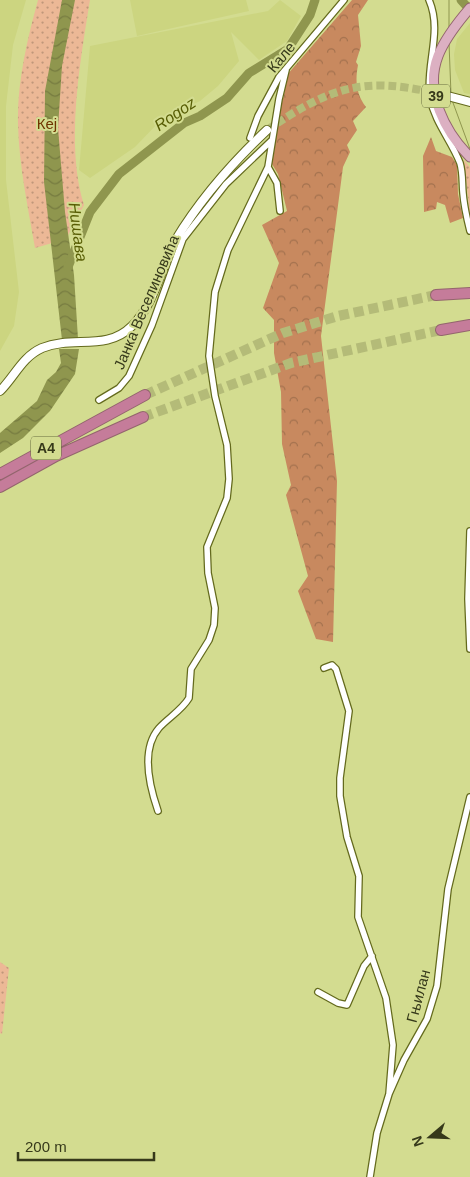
<svg xmlns="http://www.w3.org/2000/svg" width="470" height="1177" font-family="Arial,sans-serif">
<style>
.built{fill:#ccd580}
.grass{fill:url(#grass-dots)}
.forest{fill:url(#forest-crowns)}
.water{fill:url(#water-waves)}
.lines{fill:none;stroke-linecap:round;stroke-linejoin:round}
.stream{stroke:#8f964e;stroke-width:1}
.river{stroke:#8f964e;stroke-width:9}
.secondary-tunnel{stroke:#b4bb78;stroke-width:8;stroke-dasharray:8 4;stroke-linecap:butt}
.motorway-tunnel{stroke:#b4bb78;stroke-width:10;stroke-dasharray:10 5;stroke-linecap:butt}
.minor-casing{stroke:#646a1d;stroke-width:8}
.secondary-casing{stroke:#646a1d;stroke-width:10}
.primary-casing{stroke:#93656d;stroke-width:11}
.motorway-casing{stroke:#93656d;stroke-width:12}
.minor{stroke:#fff;stroke-width:5.5}
.secondary{stroke:#fff;stroke-width:8}
.primary{stroke:#dcb0c2;stroke-width:9}
.motorway{stroke:#c57c9a;stroke-width:10}
.labels{text-anchor:middle;dominant-baseline:central;stroke-width:4;stroke-linejoin:round;paint-order:stroke}
.shield{fill:#d3dc90;stroke:#656a3d;stroke-width:1}
.shield-label{font-size:14px;font-weight:bold;fill:#36391a}
.street-label{font-size:15px;fill:#36391a;stroke:#d3dc90}
.park-label{font-size:15px;fill:#6f3400;stroke:#d3dc90}
.water-label{font-size:16px;font-style:italic;fill:#575d04;stroke:#d3dc90}
</style>
<defs>
<pattern id="grass-dots" width="8" height="8" patternUnits="userSpaceOnUse" patternTransform="scale(1.25)"><rect width="8" height="8" fill="#ecb896"/><path d="M2 2h.1M6 6h.1" fill="none" stroke="#c0977a" stroke-width="1.8" stroke-linecap="round"/></pattern>
<pattern id="forest-crowns" width="20" height="18" patternUnits="userSpaceOnUse" patternTransform="scale(1.25)"><rect width="20" height="18" fill="#c8895f"/><path d="M2 6a3 3 0 1 1 6 0M12 15a3 3 0 1 1 6 0" fill="none" stroke="#a3714e"/></pattern>
<pattern id="water-waves" width="16" height="10" patternUnits="userSpaceOnUse" patternTransform="scale(1.25)"><rect width="16" height="10" fill="#8f964e"/><path d="M0 5q4-4 8 0t8 0" fill="none" stroke="#767b40"/></pattern>
</defs>
<rect width="100%" height="100%" fill="#d3dc90"/>
<path class="built" d="M0,0h26l-13,45 -7,61v74l13,112 -5,34 -14,25z
M130,0h116l3,11 -112,25z
M280,0l21,16 -14,25 -28,19 -28,-28 8,29 -21,25 -18,15 -39,19 -26,27 -45,31 -11,-8 11,-124 178,-35z
M470,23v71l-6,-1 -9,-23 -1,-16 3,-15z"/>
<path class="grass" d="M38,0h52c-10,62 -25,145 -6,205l-18,34 -31,9c-7,-41 -16,-82 -17,-124 -1,-41 9,-84 20,-124z
M464,160l6,7v50z
M0,962l9,6 -7,66 -2,-1z"/>
<path class="forest" d="M352,0h16l-10,15 3,31 -5,16 2,3c-3,16 -2,29 8,42l-13,14 4,9 -10,15 3,7 -7,15 -22,169 16,145 -4,161 -17,-3 -18,-48 10,-15 -22,-81 5,-10 -9,-41 -1,-52 -7,-39v-33l-11,-12 16,-45 -17,-38 25,-14 -9,-37 -6,-10 6,-49 6,-20 2,-19z
M431,137l5,14 16,6 5,8 1,29 5,24 -13,5 -5,-18 -8,-3 -1,7 -12,3 -1,-56z"/>
<path class="water" d="M62,0h13l-13,66 -4,62 7,84 9,63 4,64 -16,1 -18,-158 1,-91z
M59,349h20l-4,25 -25,37 -27,27 -23,15v-20l37,-32 10,-21 9,-8 5,-9z"/>
<g class="lines">
<path class="stream" d="M449,0v29
M449,43l2,51
M452,100l18,49"/>
<path class="river" d="M461,0l9,10
M68,267l22,-55 29,-38 65,-51 16,-7 27,-18 22,-25 39,-24 22,-34 5,-15"/>
<path class="secondary-tunnel" d="M267,130c62,-42 95,-54 168,-37"/>
<path class="motorway-tunnel" d="M145,395l138,-62 55,-17 98,-21
M143,417l148,-54 150,-33"/>
<defs>
<path id="minor" d="M429,0c14,32 -4,65 1,98 5,25 21,42 30,65 3,10 2,20 3,30 1,13 4,26 7,38
M250,138l8,-22 21,-39 65,-77
M268,167l9,16 3,28
M99,400l20,-12 10,-12 23,-51 31,-86 43,-55 45,-43
M470,531l-2,68 2,50
M324,668l8,-3 4,4 13,42 -9,67v18l7,41 12,39 -1,41 28,81 7,47 -4,49
M158,811c-8,-23 -18,-61 1,-83 9,-10 23,-18 30,-30l2,-29 18,-29 5,-15 1,-17 -7,-35 -1,-26 20,-49 2,-19 -2,-34 -12,-49 -6,-40 6,-64 13,-42 40,-83 11,-68 7,-29
M318,992l20,11 9,2 17,-39 8,-10
M370,1177l7,-44 12,-39 15,-34 23,-41 10,-33 11,-97 22,-92"/>
<path id="secondary" d="M440,94l30,8
M0,391c15,-15 22,-34 42,-43 31,-13 64,4 90,-22 23,-22 28,-58 43,-85 24,-40 58,-79 92,-111"/>
<path id="primary" d="M470,8c-12,14 -25,30 -32,48 -14,36 7,76 32,101"/>
<path id="motorway" d="M436,295l34,-2
M441,330l29,-5
M0,474l145,-79
M0,487l56,-31 87,-39"/>
</defs>
<use href="#minor" class="minor-casing"/>
<use href="#secondary" class="secondary-casing"/>
<use href="#primary" class="primary-casing"/>
<use href="#motorway" class="motorway-casing"/>
<use href="#minor" class="minor"/>
<use href="#secondary" class="secondary"/>
<use href="#primary" class="primary"/>
<use href="#motorway" class="motorway"/>
</g>
<g class="labels">
<g class="shield">
<rect x="422" y="84.5" width="28" height="23" rx="4"/>
<rect x="31" y="436.5" width="30" height="23" rx="4"/>
</g>
<g class="shield-label">
<text x="436" y="96">39</text>
<text x="46" y="448">A4</text>
</g>
<g class="street-label">
<text transform="translate(281 57) rotate(-50)">Кале</text>
<text transform="translate(146 302) rotate(-67)">Јанка Веселиновића</text>
<text transform="translate(418 996) rotate(-75)">Гњилан</text>
</g>
<g class="park-label">
<text x="47" y="123">Кеј</text>
</g>
<g class="water-label">
<text transform="translate(175 114) rotate(-34)">Rogoz</text>
<text transform="translate(78 232) rotate(82)">Нишава</text>
</g>
</g>
<g transform="translate(430 1137) rotate(251)" stroke="#d3dc90" stroke-width="4" paint-order="stroke">
<path d="M0-4L9 19L0 12L-9 19Z" fill="#36391a"/>
<text y="-8" font-size="14" font-weight="bold" text-anchor="middle" fill="#36391a">N</text>
</g>
<path d="M18 1152v8h136v-8" fill="none" stroke="#36391a" stroke-width="2.5"/>
<text x="25" y="1152" font-size="15" fill="#36391a" stroke="#d3dc90" stroke-width="4" paint-order="stroke">200 m</text>
</svg>
